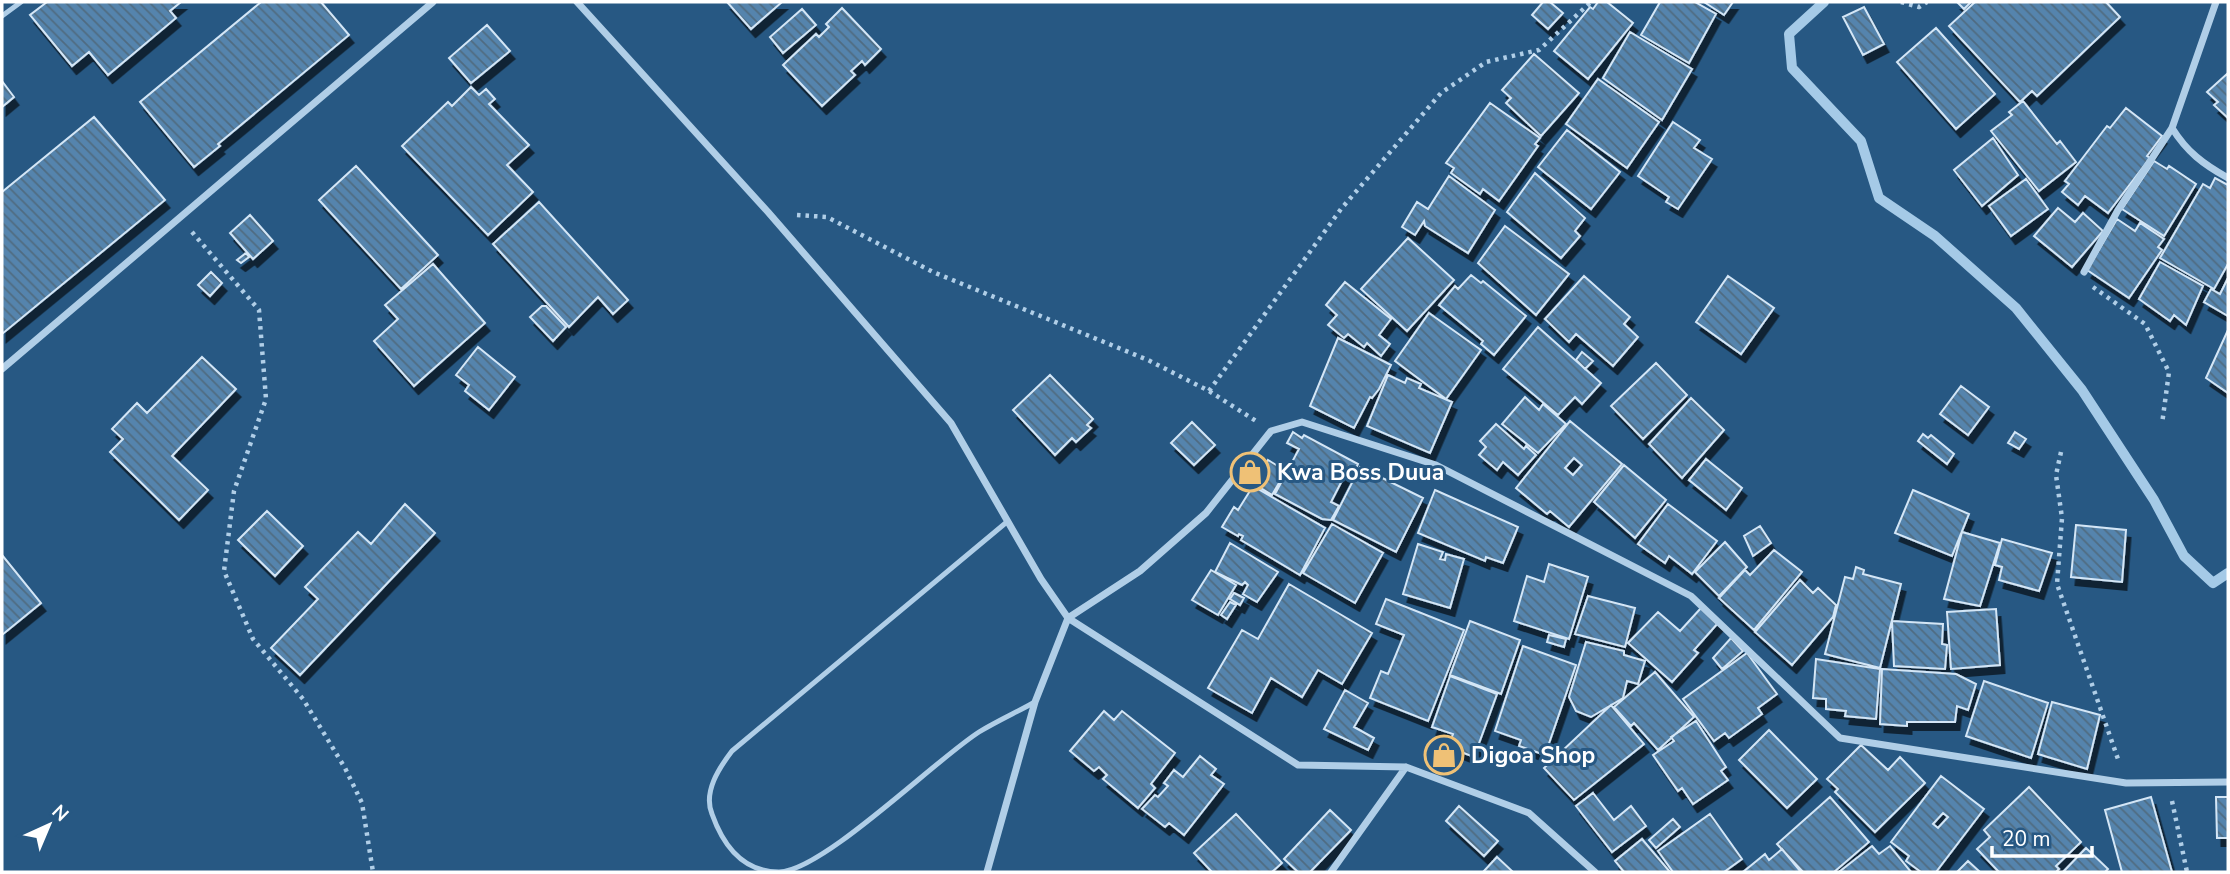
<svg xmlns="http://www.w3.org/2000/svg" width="2230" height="874" font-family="'Nunito Sans',sans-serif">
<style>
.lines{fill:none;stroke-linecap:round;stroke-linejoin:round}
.stream{stroke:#a5cae7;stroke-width:10}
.building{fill:url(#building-back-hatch);stroke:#d4e6f6;stroke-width:2;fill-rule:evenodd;filter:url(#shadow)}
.path{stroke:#b0cee7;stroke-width:4.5;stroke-dasharray:3.5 5;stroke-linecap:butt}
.service{stroke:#b0cee7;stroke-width:5}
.minor{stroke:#b0cee7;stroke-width:7}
.labels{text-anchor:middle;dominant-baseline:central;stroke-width:6;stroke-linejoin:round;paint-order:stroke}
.poi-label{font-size:23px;font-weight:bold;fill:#fff;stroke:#275883;text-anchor:start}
</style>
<defs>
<pattern id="building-back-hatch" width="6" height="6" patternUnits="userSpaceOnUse" patternTransform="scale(1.75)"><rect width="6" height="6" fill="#5484ad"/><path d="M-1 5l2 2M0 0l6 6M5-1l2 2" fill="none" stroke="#506b81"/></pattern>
<filter id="shadow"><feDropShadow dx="4.5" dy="8" stdDeviation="0" flood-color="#0009"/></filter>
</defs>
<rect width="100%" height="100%" fill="#275883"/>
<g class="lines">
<path class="stream" d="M1824,2l-35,32 3,34 69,73 18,57 56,38 81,72 66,82 72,110 30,56 29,27 15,-10"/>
</g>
<path class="building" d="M47,2h134l-11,9 6,7 -68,57 -19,-23 -17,14 -42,-51z
M261,2h60l28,33 -131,109 2,2 -26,21 -54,-65z
M727,2h55l-31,27z
M1543,2h7l13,11 -15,16 -16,-14z
M1598,2h9l26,21 -45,56 -34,-28 36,-44 3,2z
M1660,2h35l21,12 -27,49 -48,-28z
M1704,2h29l-9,13z
M1957,2h14l-7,7z
M1975,2h131l14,15 -83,79 -5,-5 -12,11 -71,-76z
M1864,7l20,37 -21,11 -20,-38z
M842,8l39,41 -16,16 -3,-4 -11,10 4,4 -33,31 -39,-41 33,-31 3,3 10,-10 -3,-3z
M802,9l14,16 -33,28 -13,-16z
M487,25l23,26 -39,32 -22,-25z
M1936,28l59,66 -39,35 -59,-67z
M1630,32l62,37 -30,51 -59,-42z
M1534,54l45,39 -38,43 -35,-33 5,-5 -9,-8z
M2228,73v45l-14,-13 4,-3 -11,-10z
M1598,79l61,43 -32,46 -61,-44z
M2,81l12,16 -12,10z
M471,87l8,8 7,-6 9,10 -6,5 40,41 -22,20 26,27 -45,43 -86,-89 46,-44 4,4z
M2023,101l34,43 3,-3 16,21 -37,29 -48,-60 21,-16 -3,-3z
M1490,103l50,35 -5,6 3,2 -39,55 -16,-12 -3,5 -29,-21 3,-5 -8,-5z
M2126,108l36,28 -15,20 3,2 -42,55 -23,-17 -7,9 -16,-13 7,-8 -4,-3 42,-55 3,2z
M94,117l71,83 -163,134v-142z
M1673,122l27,18 -6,8 18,11 -34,50 -12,-7 3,-5 -31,-21z
M1567,130l53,42 -29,37 -53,-42z
M1993,138l25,37 -36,31 -28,-36z
M2154,161l13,8 2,-3 27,18 -32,52 -42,-27z
M356,166l82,89 -37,34 -82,-89z
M1535,173l50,45 -10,13 5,5 -19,22 -54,-46z
M1449,176l46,34 -27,43 -43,-27 -1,-5 -9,14 -13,-8 15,-25 11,7z
M2215,178l13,7v79l-14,25 -54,-31 43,-74 7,4z
M2026,179l22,30 -37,27 -22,-30z
M539,202l89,98 -15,14 -15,-17 -29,30 -76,-83z
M2058,208l17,14 8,-9 20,18 -31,36 -38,-31z
M250,215l23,26 -20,18 -23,-26z
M2117,219l18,12 5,-8 24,16 -6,8 4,3 -33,48 -42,-28z
M1505,226l64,48 -33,41 -58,-52z
M1408,238l46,42 -47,51 -46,-42z
M246,253l3,4 -8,6 -4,-3z
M2160,262l43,24 -17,39 -12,-10 -4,6 -31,-22z
M433,264l52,59 -71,63 -40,-45 24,-22 -13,-14z
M211,272l11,11 -12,13 -12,-11z
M1471,275l10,8 2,-2 43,35 -32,39 -13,-11 2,-3 -44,-36 16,-19 3,3z
M1584,276l46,41 -6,7 14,13 -25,29 -37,-32 -7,8 -24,-23z
M1728,276l46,32 -33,46 -45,-32z
M2228,278v38l-24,-14 7,-13 9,5z
M1345,282l46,37 -12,16 11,9 -9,12 -14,-13 -3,4 -16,-13 -4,4 -16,-13 9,-10 -11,-10z
M542,306h4l20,21 -13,14 -23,-24z
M1429,313l52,37 -35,49 -51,-38z
M1538,327l63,56 -19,21 -7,-7 -17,18 -55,-46z
M2228,330v63l-22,-15z
M1338,338l53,27 -12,24 -7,9 -2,-1 -16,31 -44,-22z
M478,347l37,30 -26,33 -24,-19 4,-6 -13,-10z
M1582,352l11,9 -8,8 -9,-9z
M202,357l34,32 -64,67 36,34 -29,30 -69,-68 13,-13 -11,-10 25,-26 10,10z
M1656,363l31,32 -44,44 -32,-33z
M1050,375l43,44 -6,6 4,3 -15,14 -4,-4 -17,17 -42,-45z
M1388,375l17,8 2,-5 14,6 -2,4 33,14 -22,51 -63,-27z
M1961,386l28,21 -21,28 -28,-21z
M1525,397l14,13 4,-6 23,20 -28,29 -36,-29z
M1691,398l33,32 -42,48 -33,-34z
M1570,421l52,43 -53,63 -19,-16 -3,3 -31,-26zM1574,458l8,7 -9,10 -8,-7z
M1192,422l23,23 -21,20 -23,-22z
M1496,424l28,25 2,-3 10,9 -18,20 -15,-13 -6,8 -18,-15 7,-8 -6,-6z
M1293,432l9,6 2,-3 54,29 -3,7 -6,-4 -18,35 8,4 -8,14 -9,-1 -47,-25 24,-45 -12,-6z
M2015,432l11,7 -7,10 -11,-6z
M1923,434l5,4 3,-3 23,19 -7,10 -29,-23z
M1706,459l36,29 -16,22 -37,-30z
M1268,460l18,11 -14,24 -18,-11z
M1624,465l42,35 -31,38 -41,-36z
M1360,467l63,31 -27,54 -63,-32z
M1253,486l72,42 -25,47 -59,-35 2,-4 -4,-2 -1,2 -16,-9 12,-20 4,3z
M1435,490l83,37 -15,36 -17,-6 -1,4 -67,-28z
M1913,490l56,24 -17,42 -57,-23z
M405,504l30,29 -135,142 -29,-27 47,-49 -13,-12 53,-55 13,12z
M1668,504l49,37 -25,33 -23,-18 -4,7 -27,-19z
M267,511l36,35 -28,30 -37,-36z
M1332,524l51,29 -28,50 -52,-30z
M2076,525l50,5 -4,52 -51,-5z
M1760,526l11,17 -18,13 -9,-20z
M1962,532l38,11 -20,63 -36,-7z
M2002,539l50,14 -13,38 -40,-11 3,-13 -7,-2z
M1725,542l22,25 -28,29 -24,-24z
M1230,543l48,29 -21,30 -14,-8 5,-9 -3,-3 -3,3 -27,-13z
M1418,544l25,8 -3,7 5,1 1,-6 18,5 -14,49 -47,-14z
M1774,550l28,22 -48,58 -35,-32 26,-28 5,5z
M2,555l39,48 -39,32z
M1549,564l39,13 -19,62 -55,-18 13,-45 17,6z
M1856,567l8,3 -1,4 38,10 -21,84 -55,-14 20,-77 8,2z
M1211,570l25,15 -18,30 -26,-15z
M1800,580l13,13 5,-5 18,17 -3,12 -41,48 -37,-33z
M1289,584l83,49 -30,51 -24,-14 -16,27 -31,-19 -19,35 -44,-25 34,-58 16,9z
M1234,593l10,5 -4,7 -10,-6z
M1588,596l47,12 -10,39 -50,-13z
M1386,599l78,31 -36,91 -58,-23 11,-27 7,3 16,-39 -28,-11z
M1230,602l6,3 -9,14 -6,-4z
M1701,608l17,15 -24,27 4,3 -26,29 -44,-39 30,-31 22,19z
M1996,609l4,56 -49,4 -4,-57z
M1470,621l50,19 -19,54 -51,-19z
M1892,621l51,3 -1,20 5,1 -2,24 -51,-3z
M1549,635l17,4 -2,8 -17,-5z
M1731,638l12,13 -21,18 -9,-11z
M1586,642l38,9v4l21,6 -7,23 -11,-3 -4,17 -32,19 -15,-6 -7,-14z
M1523,646l53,19 -31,90 -26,-9 2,-6 -26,-9z
M1747,653l30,41 -19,14 4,6 -33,24 -4,-5 -11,8 -31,-42z
M1816,659l64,10 -4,50 -31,-3 1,-5 -20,-2v-10l-13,-1z
M1882,669l74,5 20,10 -8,26 -11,-4 -2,16h-48v4l-27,-2z
M1655,672l39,45 -36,33 -24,-27 -3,3 -17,-19z
M1450,676l47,18 -23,63 -26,-10 5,-13 -21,-7z
M1984,681l64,22 -17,55 -65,-22z
M1345,690l23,13 -14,24 20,11 -6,12 -44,-21z
M2052,702l48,13 -13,54 -49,-15z
M1611,705l33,39 -70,56 -30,-32z
M1104,711l10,9 8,-9 53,42 -24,31 4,4 -17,20 -35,-29 4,-4 -8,-8 -5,4 -24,-20z
M1696,721l30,46 -5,4 7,9 -35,24 -11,-16 -4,3 -25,-36 21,-14 -3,-4z
M1769,730l48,49 -30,29 -48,-48z
M1861,745l27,25 12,-13 25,26 -50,49 -40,-40 3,-3 -11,-10z
M1200,756l16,13 -5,6 13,9 -40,51 -15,-12 -4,4 -23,-18 13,-14 3,2 10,-11 -4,-3 10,-13 9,7z
M1941,776l43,33 -48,63h-15l-15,-11 3,-5 -18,-14zM1943,813l5,4 -10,11 -5,-4z
M2029,787l52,55 -25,24 3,3 -3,3h-57l-22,-23 13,-12 -6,-7z
M1593,793l21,27 17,-14 15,20 -34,26 -36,-46z
M1830,797l39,45 -35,30h-31l-26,-28z
M2151,797l21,75h-50l-17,-62z
M2216,797h12v41h-11z
M1459,806l39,35 -14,15 -38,-35z
M1330,810l21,20 -41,42h-12l-14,-13z
M1236,814l46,49 -10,9h-60l-18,-19z
M1710,814l32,45 -18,13h-51l-15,-21z
M1673,819l7,8 -24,21 -7,-8z
M1642,839l28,33h-46l-9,-11z
M1872,846l7,8 11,-8 21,26h-72z
M2086,848l22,21 -3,3h-42z
M1782,849l19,23h-58l22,-18 4,6z
M1497,857l16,15h-30z
M1968,861l12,11h-23z"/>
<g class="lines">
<path class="path" d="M1901,2l18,5 8,-5
M797,215l30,2 106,55 215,88 61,31 47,30
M192,232l67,78 7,89 -32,92 -10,80 29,68 50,60 42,69 17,35 11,69
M2093,287l52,37 24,48 -7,52
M1209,391l132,-182 100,-116 45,-31 53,-12 52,-48
M2061,452l-5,23 6,43 -5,66 62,178
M2172,801l15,71"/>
<path class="service" d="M2,16l19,-14
M1008,521l-276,230c-13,17 -29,41 -20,63 11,31 30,58 67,58 44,-1 156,-112 200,-140 18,-11 38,-20 56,-30"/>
<path class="minor" d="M577,2l191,210 183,211 90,156 27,39 230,147 108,2 123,46 66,59
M2172,128c15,24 31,36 56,50
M2084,272l34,-62 54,-82 44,-126
M2,369l431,-367
M987,872l48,-170 33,-84 72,-47 66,-58 65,-82 31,-9 134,43 255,131 149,142 286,45 102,-1
M1331,872l75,-105"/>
</g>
<defs>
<symbol id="shop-ring" viewBox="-11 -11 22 22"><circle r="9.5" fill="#275883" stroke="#efc176" stroke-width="1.5"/><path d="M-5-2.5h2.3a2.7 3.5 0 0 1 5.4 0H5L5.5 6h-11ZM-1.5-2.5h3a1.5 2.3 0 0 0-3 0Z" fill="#efc176"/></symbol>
</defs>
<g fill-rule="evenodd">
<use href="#shop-ring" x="1228" y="450" width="44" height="44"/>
<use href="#shop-ring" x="1422" y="733" width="44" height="44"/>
</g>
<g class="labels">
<g class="poi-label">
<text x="1277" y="472">Kwa Boss Duua</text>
<text x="1471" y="755">Digoa Shop</text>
</g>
</g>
<rect width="2230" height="874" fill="none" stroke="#ffffff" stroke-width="7"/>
<g transform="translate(49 825) rotate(44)" stroke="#275883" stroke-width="5" paint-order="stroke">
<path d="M0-5L12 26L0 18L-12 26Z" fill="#ffffff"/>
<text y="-10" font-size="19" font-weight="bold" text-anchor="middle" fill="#ffffff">N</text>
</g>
<path d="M1992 846v10h100v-10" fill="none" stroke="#ffffff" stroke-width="3.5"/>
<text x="2002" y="846" font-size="21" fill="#ffffff" stroke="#275883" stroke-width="5" paint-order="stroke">20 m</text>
</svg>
